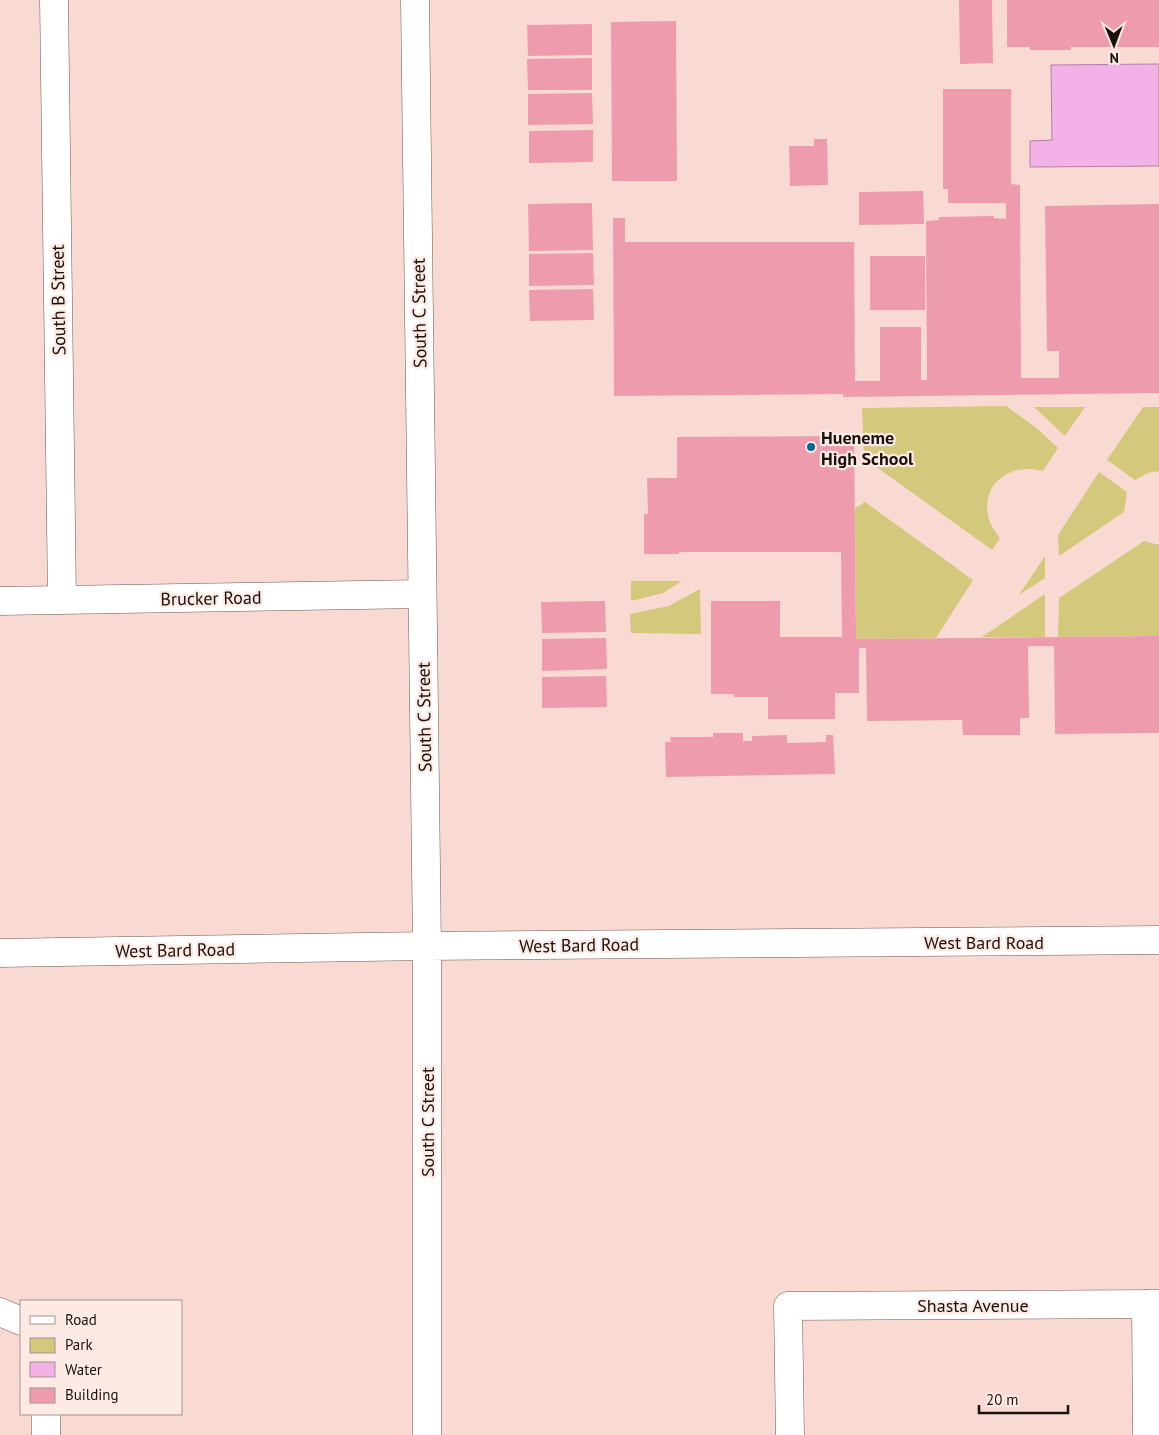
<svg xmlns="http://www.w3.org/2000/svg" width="1159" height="1435" font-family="'PT Sans',sans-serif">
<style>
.green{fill:#d4c87c}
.water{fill:#f2b1e7;stroke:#b181a6}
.building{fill:#ef9bae}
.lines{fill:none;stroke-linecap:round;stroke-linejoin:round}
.minor-casing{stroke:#705750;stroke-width:29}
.minor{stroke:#fff;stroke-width:28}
.poi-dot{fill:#006896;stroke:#fdeae5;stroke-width:2}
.labels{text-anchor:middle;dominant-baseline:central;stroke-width:4.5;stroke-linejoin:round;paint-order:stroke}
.street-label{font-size:18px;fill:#1a110e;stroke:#fdeae5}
.poi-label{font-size:18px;font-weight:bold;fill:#1a110e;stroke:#fdeae5;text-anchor:start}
</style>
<rect width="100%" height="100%" fill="#f8dad2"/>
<path class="green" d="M1006,406l32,23 20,19 -15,23c-45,-12 -74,31 -43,67l-8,12 -128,-92 -2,-50z
M1034,407h51l-20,29z
M1143,407h16v64l-11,2 -13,7 -28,-20z
M1099,472l28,20 -3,20 -65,44 -1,-21z
M865,502l108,78 -37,58 -80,1 -1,-131z
M1144,541l15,4v91l-101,1 1,-39z
M1045,556v22l-26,17z
M631,581h51l-19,12 -32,8z
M700,589l1,45 -70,-1 -1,-19 39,-8z
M1045,594v43h-63z"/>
<path class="water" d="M1159,64v102l-129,1v-26l22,-1 -1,-75z"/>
<path class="building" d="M959,0h33l1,63 -33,1z
M1007,0h152v47h-88v3h-41v-3h-23z
M676,21l1,160h-65l-1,-159z
M592,24v31l-64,1 -1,-31z
M592,58v32h-64l-1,-31z
M943,89h68v95l9,1 1,193h38v-27h-12l-2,-145 114,-2v189l-316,4v-3l-229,2 -1,-178h12v24h229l1,139h25v-54h41v53h6l-1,-159 13,-1v-3l55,-1 -1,2 13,1v-16h-58v-14h-5z
M592,93l1,31 -65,1v-31z
M593,130v32l-64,1v-32z
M814,139h13l1,46 -38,1 -1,-40h25z
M923,191l1,33 -65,1v-33z
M592,203l1,47 -64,1 -1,-47z
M593,253l1,32 -65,1v-32z
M870,256h55v54h-55z
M593,289l1,31 -64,1 -1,-31z
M854,436l2,203 303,-3v97l-104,1 -1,-88h-26l1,72h-9v17h-57l-1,-15 -95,1 -1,-73h-7v45h-24v26h-67v-22h-34v-3h-23v-93h69v36h62l-1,-85h-162v2h-35v-40h4l-1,-36h30v-41z
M605,601l1,31 -64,1 -1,-31z
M606,638l1,31 -65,2v-32z
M606,676l1,31 -65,1v-31z
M713,733h30v8h9v-5l35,-1v8l39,-1v-7h7l2,39 -169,3 -1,-35h6l-1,-5h43z"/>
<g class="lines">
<defs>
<path id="minor" d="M54,0l8,600
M415,0l12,946v489
M0,601l422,-7
M0,953l427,-7 732,-6
M1146,1304l1,131
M0,1312l21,9
M46,1414v21
M790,1435l-2,-129 371,-2"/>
</defs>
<use href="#minor" class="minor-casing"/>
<use href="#minor" class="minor"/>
</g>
<circle class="poi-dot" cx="811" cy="447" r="5"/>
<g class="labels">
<g class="street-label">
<text transform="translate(58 300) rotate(-91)">South B Street</text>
<text transform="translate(419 313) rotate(-91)">South C Street</text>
<text transform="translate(211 598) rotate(-1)">Brucker Road</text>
<text transform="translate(424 717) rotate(-91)">South C Street</text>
<text x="984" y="942">West Bard Road</text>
<text transform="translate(579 945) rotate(-1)">West Bard Road</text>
<text transform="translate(175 950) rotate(-1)">West Bard Road</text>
<text transform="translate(427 1122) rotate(-90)">South C Street</text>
<text x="973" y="1305">Shasta Avenue</text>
</g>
<g class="poi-label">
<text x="821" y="437">Hueneme<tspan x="821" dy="21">High School</tspan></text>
</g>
</g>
<rect x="20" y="1300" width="162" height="115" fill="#fdeae5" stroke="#a2938f"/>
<rect x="30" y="1316" width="25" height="8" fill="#ffffff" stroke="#a2938f"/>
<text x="65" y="1325" font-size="15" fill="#1a110e">Road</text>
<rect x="30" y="1338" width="25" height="15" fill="#d4c87c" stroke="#a2938f"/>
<text x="65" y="1350" font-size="15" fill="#1a110e">Park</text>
<rect x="30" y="1362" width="25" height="15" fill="#f2b1e7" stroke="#a2938f"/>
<text x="65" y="1375" font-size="15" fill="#1a110e">Water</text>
<rect x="30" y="1388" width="25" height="15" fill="#ef9bae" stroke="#a2938f"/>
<text x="65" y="1400" font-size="15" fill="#1a110e">Building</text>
<g transform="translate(1114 45) rotate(179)" stroke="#fdeae5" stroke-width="4" paint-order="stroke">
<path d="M0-4L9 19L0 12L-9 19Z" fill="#1a110e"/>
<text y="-8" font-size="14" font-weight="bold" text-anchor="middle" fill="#1a110e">N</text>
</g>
<path d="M979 1405v8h89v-8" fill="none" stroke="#1a110e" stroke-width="2.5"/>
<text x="986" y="1405" font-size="15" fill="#1a110e" stroke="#fdeae5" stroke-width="4" paint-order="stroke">20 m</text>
</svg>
